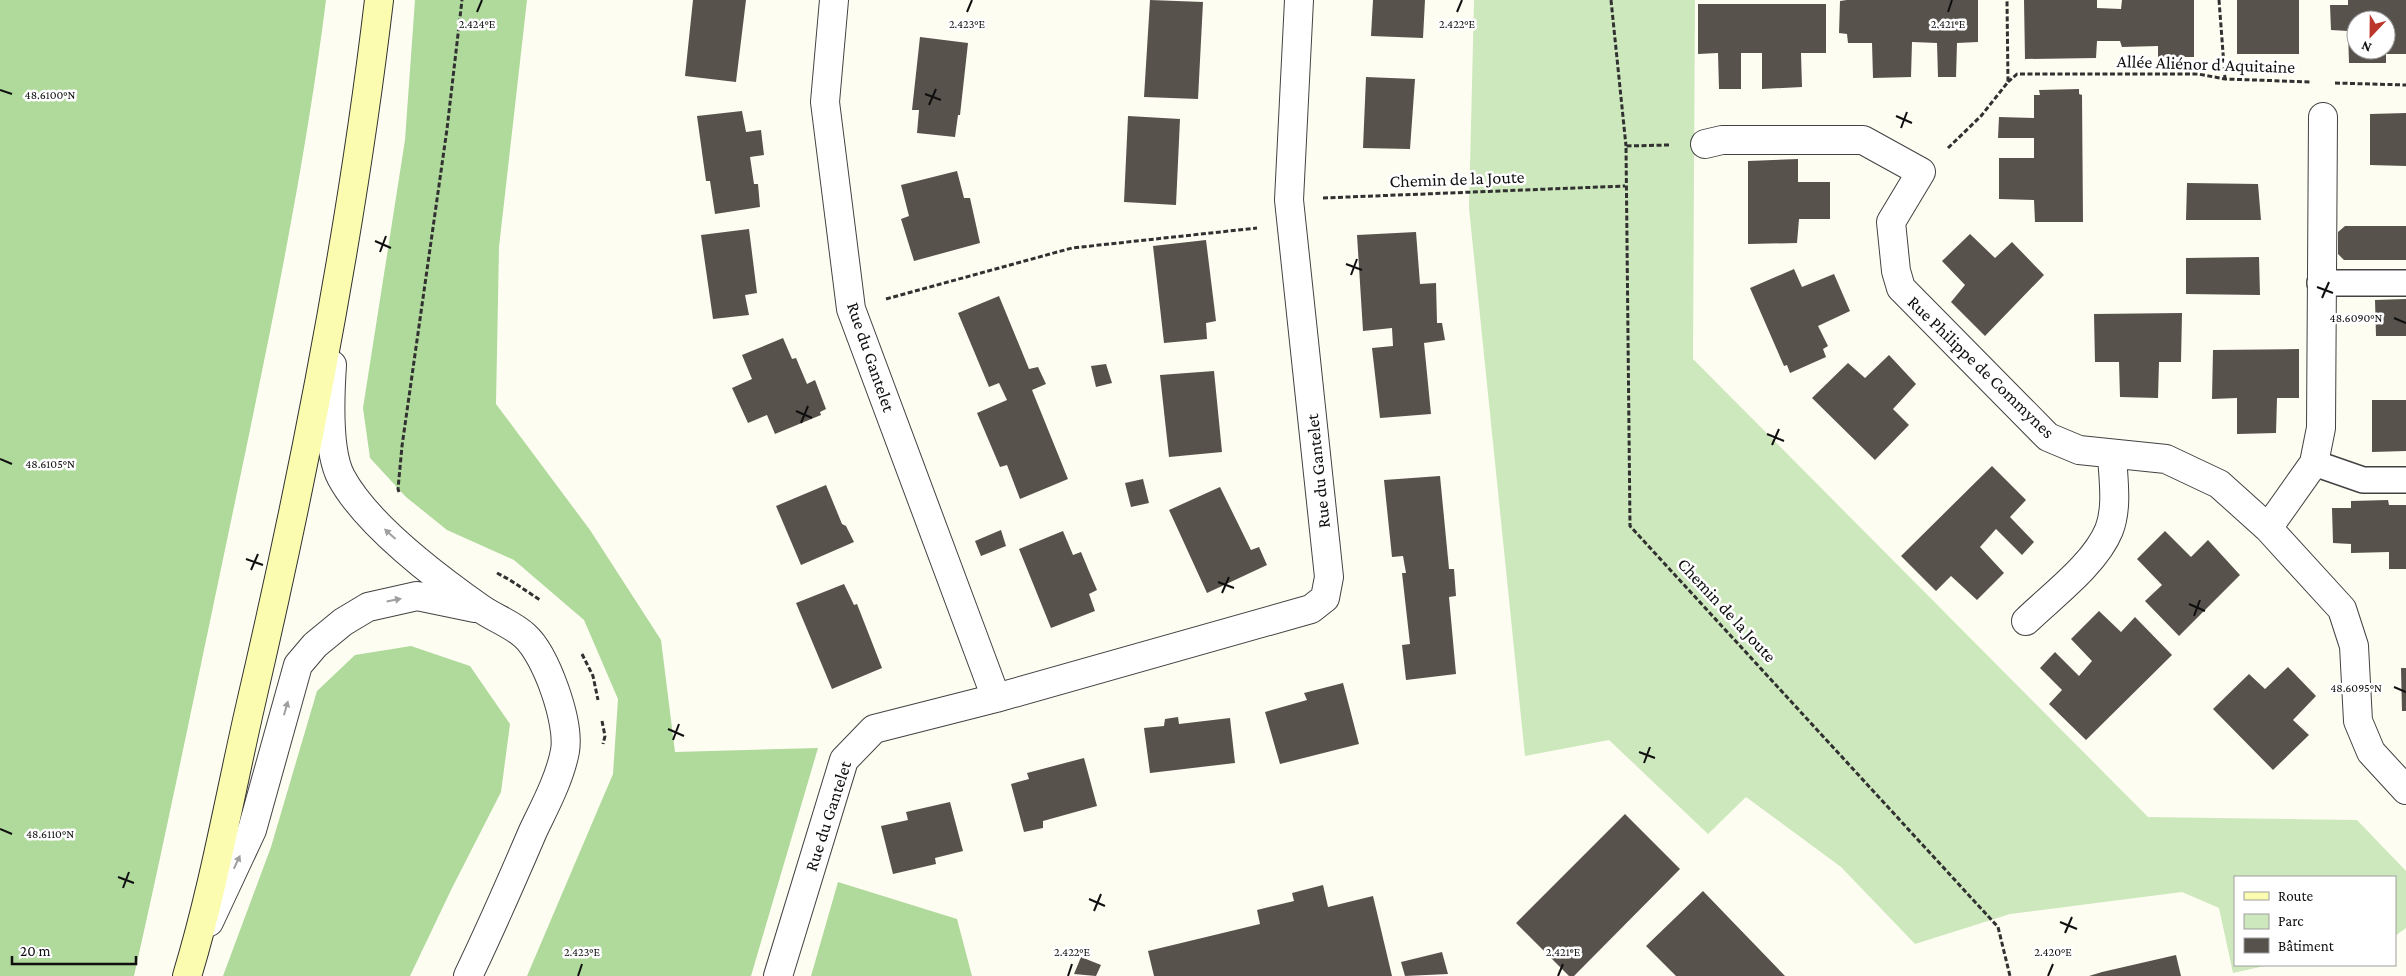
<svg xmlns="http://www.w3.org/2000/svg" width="2406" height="976" font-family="'Crimson Pro',serif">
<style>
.green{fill:#cde8bc}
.forest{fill:#b0d99c}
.building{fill:#57524c;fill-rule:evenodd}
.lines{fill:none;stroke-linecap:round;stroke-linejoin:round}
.lane-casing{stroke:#424242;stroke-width:28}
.street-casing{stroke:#424242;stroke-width:30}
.secondary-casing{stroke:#313131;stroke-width:30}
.path{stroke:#313131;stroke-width:3;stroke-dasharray:5 2.5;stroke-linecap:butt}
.lane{stroke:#fff;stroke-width:25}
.street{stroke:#fff;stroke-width:28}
.secondary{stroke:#fbfcaf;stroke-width:28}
.oneway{fill:#9f9f9f}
.ticks{fill:none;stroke:#0f0f0f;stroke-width:2}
.labels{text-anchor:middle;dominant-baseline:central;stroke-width:5;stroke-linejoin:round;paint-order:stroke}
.street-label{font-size:18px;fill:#0f0f0f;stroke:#fff}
.ticks-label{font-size:12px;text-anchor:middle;fill:#0f0f0f;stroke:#fff;stroke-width:5;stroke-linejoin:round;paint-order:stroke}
</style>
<rect width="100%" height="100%" fill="#fefdf2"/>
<path class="green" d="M1474,0h221l-2,359 455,458 209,3 49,51v57l-11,8v-59h-160v88h34l-36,8 -14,-65 -37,-16 -172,22 -95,30 -74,-77 -95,-70 -38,37 -99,-94 -84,16 -56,-548z"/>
<path class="forest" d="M0,0h326c-22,175 -59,348 -95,521 -32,152 -63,304 -97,455h-134z
M415,0h112l-28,247 -3,157 94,126 71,110 14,112 143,-4 -67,228h-224l86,-202 5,-75 -34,-79 -70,-60 -67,-30 -41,-33 -36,-39 -7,-50 42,-268z
M411,646l59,20 40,58 -9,68 -49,96 -42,88h-187l48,-129 46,-156 38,-36z
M838,882l119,37 15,57h-161z"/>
<path class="building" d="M693,0h53l-10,82 -51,-6z
M1150,0l53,2 -5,97 -54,-2z
M1373,0h52l-2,38 -52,-2z
M1847,0h131v42l-21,1 -1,34h-18l-1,-34 -25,-1 -1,35 -38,1 -1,-35h-24l-1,-9 -8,-1 1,-32z
M2024,0h73v8l24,1 1,-9h72v57h-36v-11l-36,1 -2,-6h-23l-1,17 -71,1z
M2237,0h62v54h-62z
M2348,0h58v54h-20v9h-37l-1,-32 -17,-1 -1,-25h18zM2356,20h30v30h-30z
M1698,4h128v49h-25l1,34 -40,2v-36h-21v36h-22l-1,-36 -20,1z
M920,37l48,6 -8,72h-2l-3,22 -38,-4 2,-23h-7z
M1366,77l49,2 -5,70 -47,-1z
M2079,89v5l3,1 1,127h-48l-1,-22 -35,-1v-41h35v-20h-36l1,-21 35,1v-23h6l-1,-5z
M742,111l4,21 15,-2 3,25 -14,2 4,27h4l2,23 -45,7 -5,-33h-4l-9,-65z
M2406,113v53l-36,-1v-51z
M1128,116l52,3 -4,86 -52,-3z
M1798,159v23h32v37h-31l-2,24 -49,1v-83z
M957,171l7,27h6l10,45 -66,18 -13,-42 8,-3 -8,-31z
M2187,183l71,1 3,36h-75z
M2345,226h61v34h-62l-6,-6v-22z
M749,229l8,64 -12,2 4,20 -36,4 -12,-84z
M1416,232l4,52 16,-1 1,40h5l3,17 -21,3 7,71 -51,4 -8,-70 21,-2 -1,-18 -29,3 -6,-96z
M1970,234l25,24 17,-16 32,33 -59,61 -34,-34 14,-17 -23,-24z
M1206,240l10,81 -10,2 1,16 -43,4 -11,-97z
M2259,257l1,38 -74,-1v-36z
M1794,269l8,18 32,-13 16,37 -32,15 10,20 -5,3 3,8 -36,16 -3,-8 -3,1 -34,-78z
M999,296l30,73 9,-2 8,17 -14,6 36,89 -48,20 -13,-34 -7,2 -23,-54 30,-13 -8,-17 -10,4 -31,-74z
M2406,299v37h-30l-1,-36z
M2182,313l-1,49h-22l-1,36 -38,-1 -1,-35h-24l-1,-48z
M783,338l9,21 4,-1 11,26 8,-4 11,29 -6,3 1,3 -46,19 -8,-19 -19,8 -16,-35 20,-9 -10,-24z
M2299,349v49h-22l-1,35 -39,1v-36l-25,1 1,-49z
M1889,355l27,29 -23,25 16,16 -34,35 -63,-62 36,-35 17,15z
M1106,364l6,19 -16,4 -5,-21z
M1214,371l8,81 -53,5 -9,-82z
M2372,400h34v51l-34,1z
M1992,466l34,34 -16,17 24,25 -12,13 -26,-26 -16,18 24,26 -27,27 -26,-24 -15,15 -35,-35z
M1440,476l9,93h5l2,27 -7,1 7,77 -50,6 -4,-35 8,-1 -8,-71h4l-3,-17 -11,1 -8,-77z
M1143,479l6,24 -18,4 -6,-24z
M826,485l16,39 4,2 8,16 -53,23 -25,-59z
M1220,487l31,63 8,-3 8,18 -60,28 -38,-83z
M2388,500l1,5h17v64h-17v-17l-38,1v-9l-18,-1 -1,-35h19v-7z
M1001,530l5,16 -25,10 -6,-15z
M1063,531l10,24 8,-3 7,17 9,21 -8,4 6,17 -44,17 -32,-79z
M2165,531l26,26 17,-17 32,35 -61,61 -34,-35 17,-16 -25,-26z
M844,584l10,21 3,-1 25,64 -50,21 -36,-86z
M2099,611l22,21 14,-15 37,38 -86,85 -37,-36 13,-14 -22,-22 15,-16 24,24 13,-15 -21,-22z
M2288,667l28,29 -23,24 16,15 -36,35 -60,-61 36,-35 16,15z
M2401,668h5v43h-4z
M1343,683l16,61 -79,20 -15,-52 42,-12 -3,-7z
M1178,717l1,7 51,-6 5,45 -85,10 -6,-45 20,-2 1,-7z
M1084,758l13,48 -54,15v7l-19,4 -13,-48 18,-5 -2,-6z
M950,802l13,49 -28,7 1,6 -43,10 -12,-48 27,-6 -2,-8z
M1625,814l55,55 -106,107h-5l-53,-53z
M1323,885l5,22 45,-11 19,80h-238l-6,-25 112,-27 -3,-14 37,-9 -2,-8z
M1703,891l26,27 56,58h-109l-30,-30z
M1442,952l6,22 -43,2 -4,-14z
M2176,955l5,21h-92l13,-4z
M1081,957l20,8 -5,11 -22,-2z"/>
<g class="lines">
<defs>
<path id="lane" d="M2320,283h86
M2314,463l49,17h43"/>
<path id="street" d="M834,0l-9,102 26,207 145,389
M1705,144l17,-4h141l58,32 -30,50 5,49 5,17 147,149 31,13 87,9 53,25 49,44 74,81 12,37 4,75 13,31 35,38
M332,365c-2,30 -5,85 9,112 25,47 95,100 139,131 14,10 32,16 45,28 21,19 45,86 40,115 -5,27 -20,55 -32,80 -21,49 -42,97 -65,145
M2268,528l46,-65 7,-35 2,-311
M2026,621c27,-26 69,-57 83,-91 9,-23 4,-52 3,-76
M209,922l43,-92 46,-165 17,-20 28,-23 25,-15 49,-11 58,12
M778,976l66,-216 30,-31 122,-31 315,-89 14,-11 4,-21 -40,-377 10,-200"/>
<path id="secondary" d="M187,976c27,-89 43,-182 64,-273 54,-232 100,-466 128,-703"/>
</defs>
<use href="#lane" class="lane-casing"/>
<use href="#street" class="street-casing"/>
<use href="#secondary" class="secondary-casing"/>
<path class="path" d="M1611,0l15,146
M2219,0l6,79
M2008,82l9,-8h181l27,5 87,3
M2335,83l71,2
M1669,145l-43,1 4,380 368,401 12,49
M1948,148l33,-32 27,-34 -1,-82
M1323,198l302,-12
M886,299l186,-51 185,-20
M399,492l-1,-3 4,-43 45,-317 15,-129
M497,573l13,7 30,20
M582,654l11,22 5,24
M602,721l3,15 -2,8"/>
<use href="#lane" class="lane"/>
<use href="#street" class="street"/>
<use href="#secondary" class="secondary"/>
</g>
<defs><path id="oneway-solid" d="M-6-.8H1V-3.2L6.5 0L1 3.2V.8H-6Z" transform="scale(1.25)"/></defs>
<g class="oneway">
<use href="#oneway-solid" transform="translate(390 534) rotate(-138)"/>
<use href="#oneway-solid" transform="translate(394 600) rotate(-11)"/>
<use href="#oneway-solid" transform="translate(286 708) rotate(-74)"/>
<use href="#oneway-solid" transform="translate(237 862) rotate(-65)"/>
</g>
<path class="ticks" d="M477,12l5,-12M967,12l5,-12M1457,12l5,-12M1948,12l4,-12M0,90l12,4M925,94l16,6M929,105l7,-16M1896,116l16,7M1901,128l6,-16M375,241l16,7M380,252l6,-16M1346,264l16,6M1351,275l6,-16M2317,287l16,6M2322,298l7,-16M2394,318l12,5M796,411l16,7M801,423l7,-17M1767,434l17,7M1772,445l7,-16M0,459l12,5M246,559l17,6M251,570l7,-16M1218,582l16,6M1222,593l7,-16M2189,604l16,7M2194,616l6,-16M2394,687l12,5M668,729l16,7M673,740l6,-16M1639,752l16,6M1644,763l6,-16M0,829l12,5M118,877l16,6M123,888l6,-16M1089,899l16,7M1094,911l7,-17M2060,922l17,7M2065,933l7,-16M578,976l4,-12M1068,976l4,-12M1558,976l5,-12M2048,976l5,-12"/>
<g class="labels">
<g class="street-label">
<text transform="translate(2206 64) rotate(2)">Allée Aliénor d'Aquitaine</text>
<text transform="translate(1457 179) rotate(-2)">Chemin de la Joute</text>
<text transform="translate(871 357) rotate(71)">Rue du Gantelet</text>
<text transform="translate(1981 367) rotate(44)">Rue Philippe de Commynes</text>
<text transform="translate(1318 471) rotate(-96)">Rue du Gantelet</text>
<text transform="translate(1727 610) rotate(47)">Chemin de la Joute</text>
<text transform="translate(828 816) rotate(-72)">Rue du Gantelet</text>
</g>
</g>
<g class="ticks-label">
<text x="477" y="28">2.424°E</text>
<text x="967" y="28">2.423°E</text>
<text x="1457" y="28">2.422°E</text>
<text x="1948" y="28">2.421°E</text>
<text x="50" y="99">48.6100°N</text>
<text x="2356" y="322">48.6090°N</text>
<text x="50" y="468">48.6105°N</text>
<text x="2356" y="692">48.6095°N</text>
<text x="50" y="838">48.6110°N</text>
<text x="582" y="956">2.423°E</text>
<text x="1072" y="956">2.422°E</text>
<text x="1563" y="956">2.421°E</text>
<text x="2053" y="956">2.420°E</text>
</g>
<rect x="2234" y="876" width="162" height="90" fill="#ffffff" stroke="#9f9f9f"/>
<rect x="2244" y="892" width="25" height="8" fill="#fbfcaf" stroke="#9f9f9f"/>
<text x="2278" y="901" font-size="15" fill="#0f0f0f">Route</text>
<rect x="2244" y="914" width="25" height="15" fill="#cde8bc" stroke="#9f9f9f"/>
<text x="2278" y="926" font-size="15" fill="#0f0f0f">Parc</text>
<rect x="2244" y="938" width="25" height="15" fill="#57524c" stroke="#9f9f9f"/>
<text x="2278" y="951" font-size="15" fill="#0f0f0f">Bâtiment</text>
<g transform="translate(2371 35) rotate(202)"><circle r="24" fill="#ffffff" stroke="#9f9f9f"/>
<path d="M0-4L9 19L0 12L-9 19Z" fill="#bb362b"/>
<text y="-8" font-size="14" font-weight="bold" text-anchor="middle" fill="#0f0f0f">N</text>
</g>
<path d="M12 956v8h124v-8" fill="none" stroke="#0f0f0f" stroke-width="2.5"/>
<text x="20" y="956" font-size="15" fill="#0f0f0f" stroke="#ffffff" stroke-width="4" paint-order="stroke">20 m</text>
</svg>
